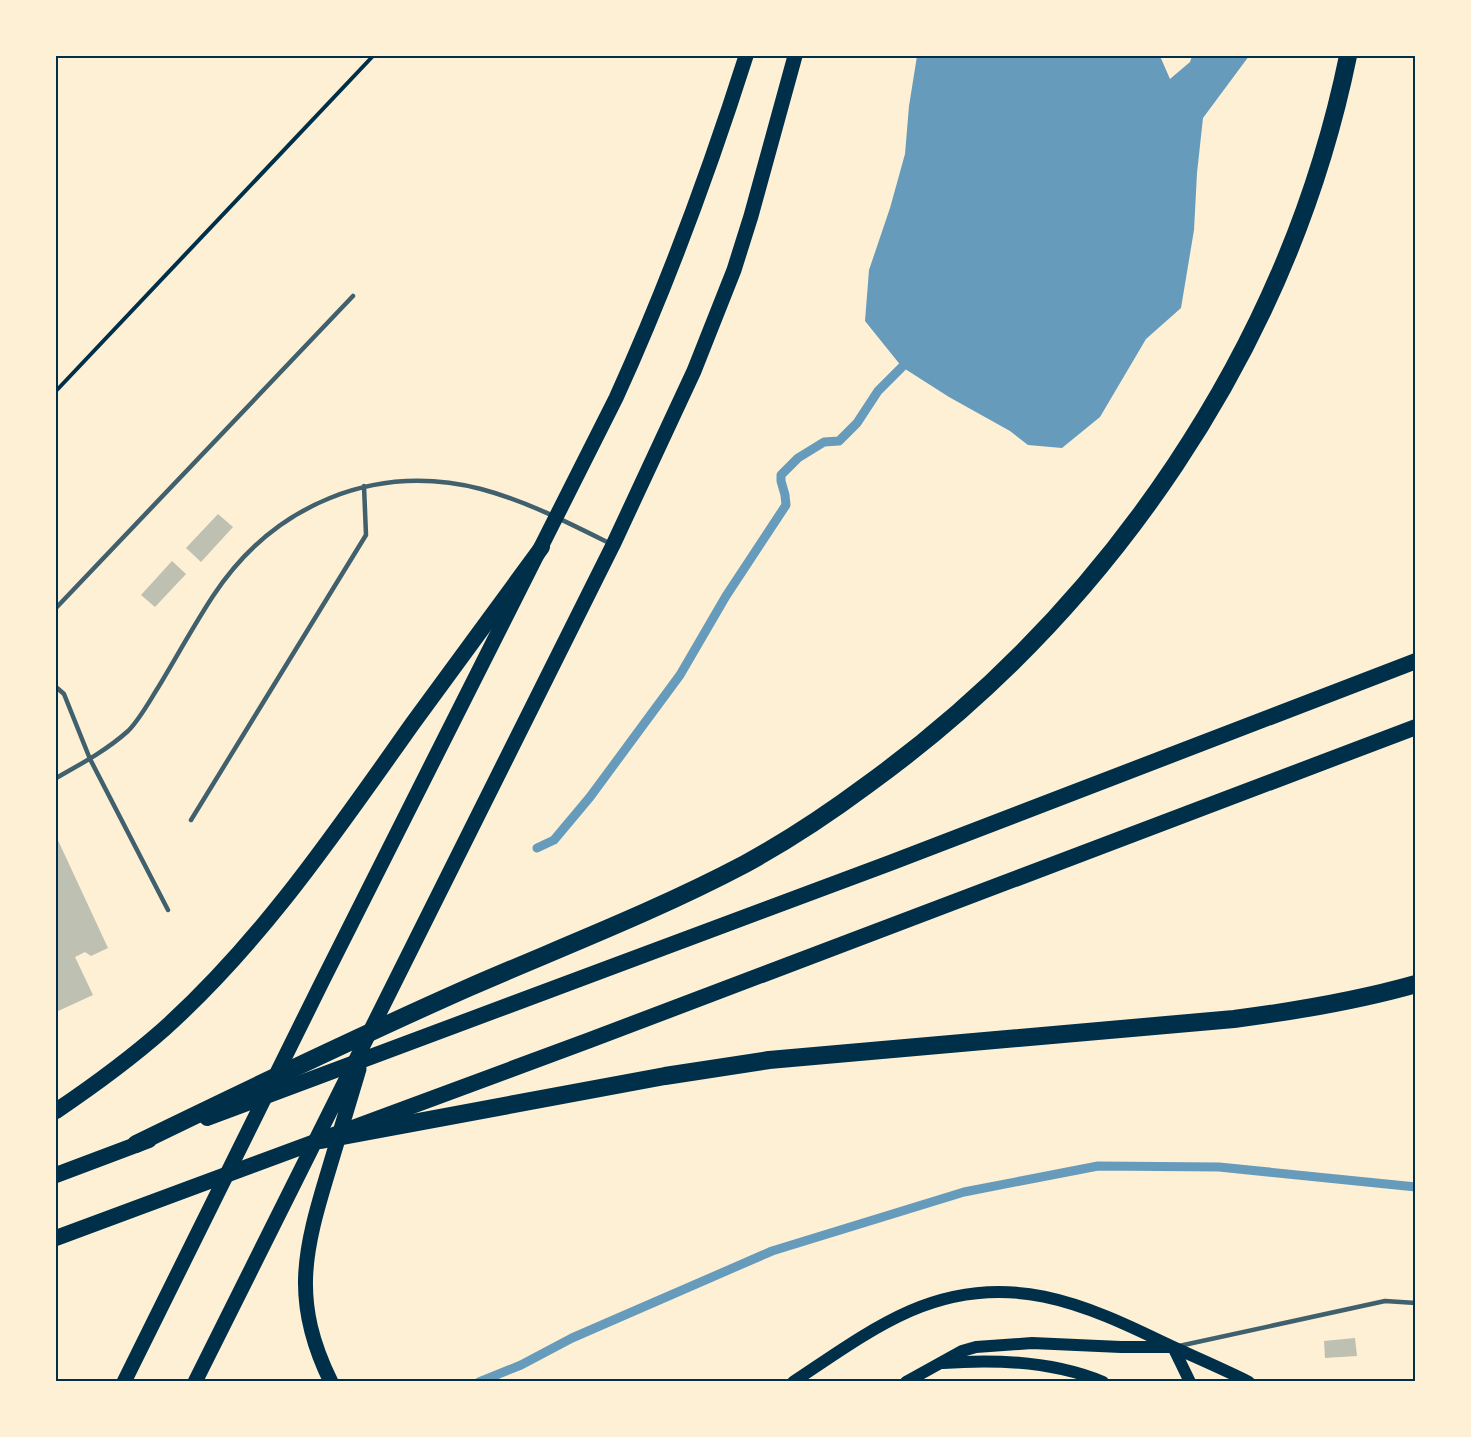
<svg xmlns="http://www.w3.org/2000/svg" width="1471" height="1437" font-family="Quicksand,sans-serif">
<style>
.water{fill:#669bbc}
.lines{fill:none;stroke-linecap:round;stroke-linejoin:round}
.stream{stroke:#669bbc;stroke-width:9}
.building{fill:#bec0b2}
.path{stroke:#003049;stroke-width:4}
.service{stroke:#3f606c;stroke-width:4.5}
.secondary{stroke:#003049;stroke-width:12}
.primary{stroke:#003049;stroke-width:15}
.trunk{stroke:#003049;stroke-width:16}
.motorway{stroke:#003049;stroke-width:18}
.neatline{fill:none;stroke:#003049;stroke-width:2}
</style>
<rect width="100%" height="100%" fill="#fdf0d5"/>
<path class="water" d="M917,56h243l10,23 20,-17 2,-6h57l-46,62 -6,55 -3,57 -13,78 -35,31 -46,78 -38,31 -34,-3 -18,-14 -61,-34 -47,-30 -37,-46 4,-51 21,-62 15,-54 4,-48z"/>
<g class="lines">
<path class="stream" d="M537,848l17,-8 36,-43 90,-122 46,-79 60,-91 -1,-10 -4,-14v-6l17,-17 26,-16 15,-1 18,-18 21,-32 24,-24
M479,1382l42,-17 51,-27 200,-87 192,-59 134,-26 121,1 197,20"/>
</g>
<path class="building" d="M218,514l15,13 -32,35 -15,-14z
M172,561l14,13 -31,33 -14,-12z
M56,836l52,112 -17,8 -6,-4 -10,5 18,38 -37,17z
M1355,1338l2,18 -32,2 -1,-17z"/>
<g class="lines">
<path class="path" d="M56,391l317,-335"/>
<path class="service" d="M56,608l297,-312
M56,687l8,7 26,65 78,151
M56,778c25,-14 51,-28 72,-47 12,-12 22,-31 31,-45 18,-30 35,-61 54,-90 60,-91 161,-134 268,-107 45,12 88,34 130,55
M191,820l175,-285 -2,-49
M1179,1346l206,-45 31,2"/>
<path class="secondary" d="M1173,1347l17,35
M943,1363c53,-4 110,-2 160,19
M793,1382c38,-25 76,-53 117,-71 97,-42 173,-8 261,35 26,12 52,23 78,36
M906,1382l56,-31 14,-4 56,-4 89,4h51"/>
<path class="primary" d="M124,1382l198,-400 294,-584c51,-112 93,-226 130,-342
M195,1382l418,-837 81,-174 40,-101 17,-54 44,-160
M331,1382c-40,-81 -27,-131 -2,-213 10,-33 20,-67 30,-100"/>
<path class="trunk" d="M56,1111c37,-25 74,-52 108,-82 99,-89 173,-199 249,-306 43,-59 86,-117 129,-176
M207,1118l683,-255 526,-202
M56,1175l93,-35
M56,1238l534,-198 826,-313"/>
<path class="motorway" d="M321,1140l344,-64 104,-16 465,-41c62,-8 122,-18 182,-35
M136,1144c111,-54 221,-107 334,-157 92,-40 186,-76 275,-123 42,-23 83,-50 122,-79 241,-174 421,-437 481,-729"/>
</g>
<rect width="1471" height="1437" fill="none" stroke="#fdf0d5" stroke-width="114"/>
<rect x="57" y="57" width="1357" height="1323" class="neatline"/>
</svg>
